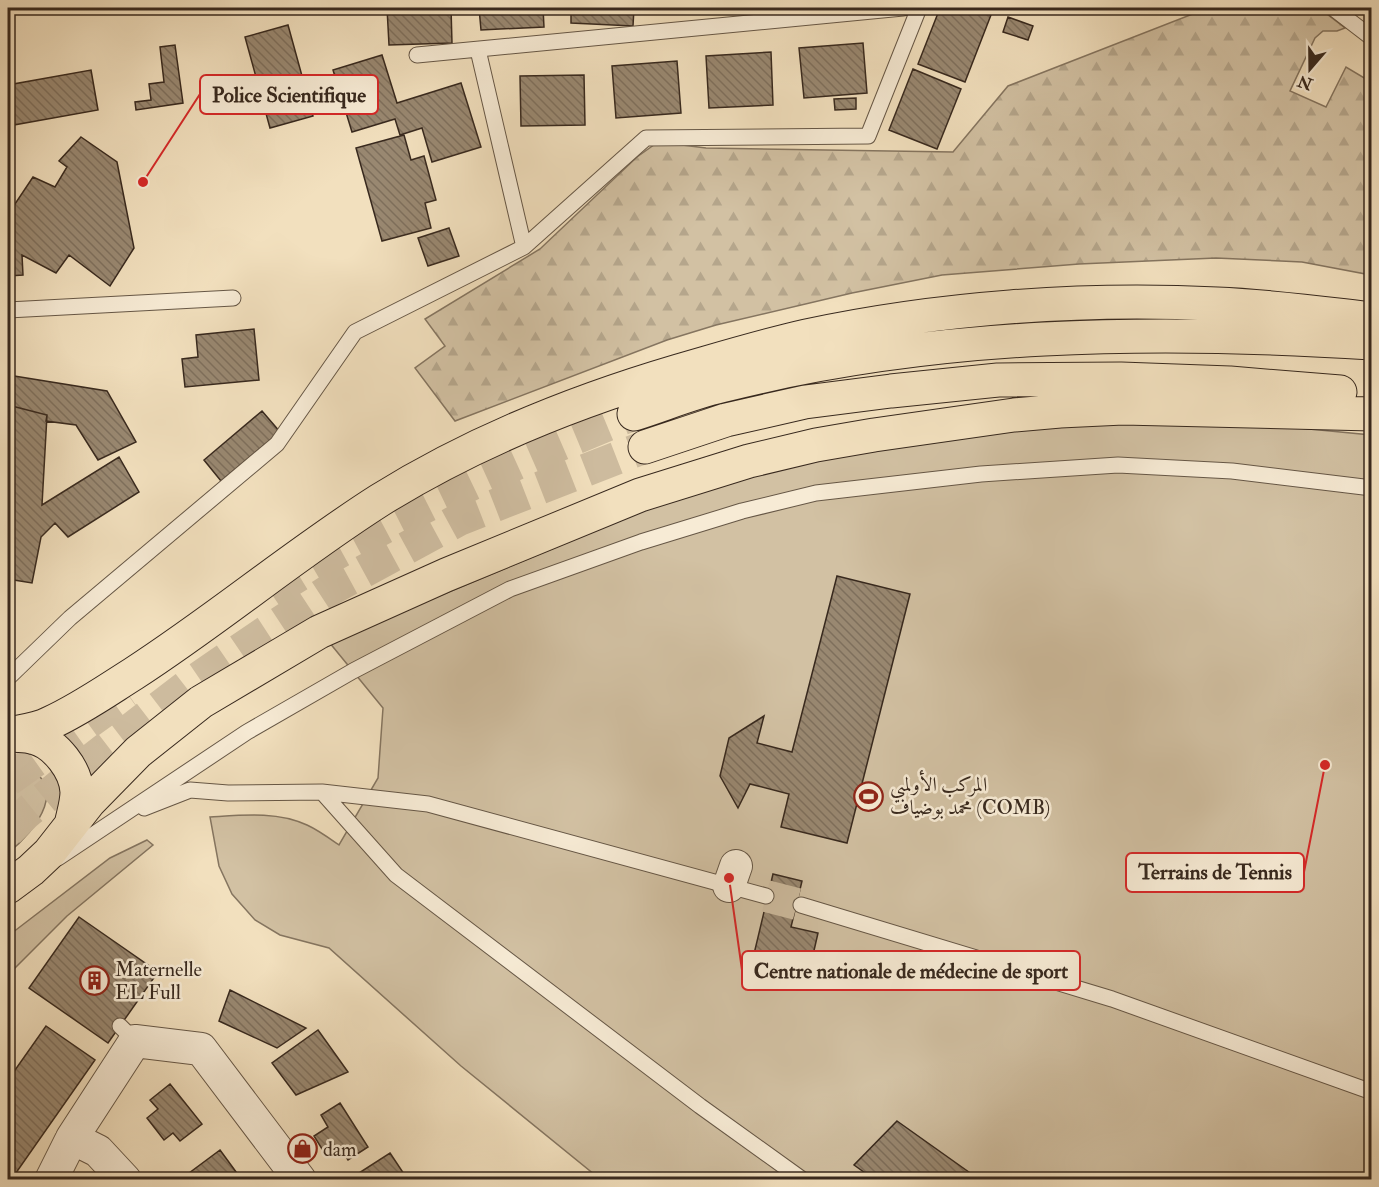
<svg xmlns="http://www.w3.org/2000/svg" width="1379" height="1187" font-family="'IM FELL Double Pica',Amiri,serif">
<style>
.forest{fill:url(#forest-firs);stroke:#857560;stroke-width:1.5}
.green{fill:#d2c1a3;stroke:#857560;stroke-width:1.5}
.building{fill:url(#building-back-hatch);stroke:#38291e;stroke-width:1.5}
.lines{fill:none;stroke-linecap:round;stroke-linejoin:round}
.street-tunnel{stroke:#cdbb9e;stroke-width:32;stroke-dasharray:32 16;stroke-linecap:butt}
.highway-tunnel{stroke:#cdbb9e;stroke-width:33;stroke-dasharray:33 16;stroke-linecap:butt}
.lane-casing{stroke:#665746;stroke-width:17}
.street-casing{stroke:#665746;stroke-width:34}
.highway-casing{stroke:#38291e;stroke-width:35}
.lane{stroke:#f7ebd5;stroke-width:15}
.street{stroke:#f7ebd5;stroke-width:32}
.highway{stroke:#f2e0be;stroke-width:33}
.labels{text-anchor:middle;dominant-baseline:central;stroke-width:5;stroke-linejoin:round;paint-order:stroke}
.poi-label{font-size:20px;fill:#38291e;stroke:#f7ebd5;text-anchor:start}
.leader{fill:none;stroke:#d62828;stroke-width:2}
.callout-dot{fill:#d62828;stroke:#f7ebd5;stroke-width:2}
.callout{fill:#f7ebd5;stroke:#d62828;stroke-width:2}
.callout-label{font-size:21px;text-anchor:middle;font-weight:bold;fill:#38291e}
</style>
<defs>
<pattern id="forest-firs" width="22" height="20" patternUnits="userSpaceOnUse" patternTransform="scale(1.5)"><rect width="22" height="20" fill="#d2c1a3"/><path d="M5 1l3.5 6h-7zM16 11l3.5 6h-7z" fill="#b5a68c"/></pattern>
<pattern id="building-back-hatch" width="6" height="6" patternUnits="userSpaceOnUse" patternTransform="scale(1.5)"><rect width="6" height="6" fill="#998871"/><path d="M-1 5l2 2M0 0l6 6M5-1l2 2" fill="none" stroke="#7e6f5c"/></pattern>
</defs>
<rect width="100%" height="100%" fill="#f2e0be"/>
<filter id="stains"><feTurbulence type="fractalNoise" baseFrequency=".00333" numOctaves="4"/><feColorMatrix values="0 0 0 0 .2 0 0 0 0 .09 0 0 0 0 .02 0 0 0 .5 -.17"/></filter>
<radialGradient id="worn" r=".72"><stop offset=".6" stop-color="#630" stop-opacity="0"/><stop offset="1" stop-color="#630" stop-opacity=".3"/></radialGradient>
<path class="forest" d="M1203,8h116l26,20 -8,3h-14l-8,7 -25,53 36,16 20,-40 25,15v193l-69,-13 -86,-4 -137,6 -137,11 -90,18 -136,32 -49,15 -212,81 -40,-53 30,-22 -20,-27 115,-70 97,-92 21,-15 48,6 247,4 55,-66 195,-76z"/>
<path class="green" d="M1098,422l201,6 72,7v744h-771l-139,-113 -132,-118 -49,-13 -25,-15 -23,-26 -13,-28 -9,-49c32,-2 67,-6 97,8 11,5 22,13 32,20l39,-67 5,-70 -54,-66 352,-147 147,-38 150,-24z
M18,765c56,16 18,66 -10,88v-86z
M147,840l6,5 -86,71 -59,59v-39l102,-78z"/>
<path class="building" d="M387,8h64l1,35 -63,2z
M479,8h64l1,19 -63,3z
M571,8h63l-1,18 -62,-3z
M940,8h33l18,7 -26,67 -47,-18z
M1008,17l25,9 -5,14 -25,-8z
M288,25l25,91 -43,12 -25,-91z
M863,43l4,50 -63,5 -5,-50z
M175,45l8,58 -47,7 -1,-8 16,-2 -2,-16 15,-2 -4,-35z
M771,52l2,53 -64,3 -3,-52z
M382,55l15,48 64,-20 20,64 -49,15 -10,-34 -22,7 -5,-16 -43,13 -19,-62z
M677,61l4,52 -65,5 -4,-52z
M913,69l48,20 -24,60 -48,-19z
M91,70l7,40 -90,16v-41z
M584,75l1,50 -64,1 -1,-50z
M856,98v11l-21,1 -1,-11z
M404,135l7,25 13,-4 12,44 -11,3 6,25 -49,13 -26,-93z
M81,137l36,25 17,86 -24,38 -41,-31 -13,18 -34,-18 1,20 -15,1v-85l5,16 20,-30 22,10 12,-20 -8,-6z
M449,228l10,28 -31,10 -10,-28z
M254,329l5,51 -74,7 -3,-28 16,-2 -2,-22z
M8,375l99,16 29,51 -38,18 -22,-35 -30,-4 1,-6 -39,-10z
M8,405l39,10 -5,90 77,-48 20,35 -71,45 -13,-14 -14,14 -9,46 -24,-4z
M262,411l18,21 -59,49 -17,-21z
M837,576l73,18 -63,249 -66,-16 8,-33 -39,-10 -12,24 -18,-32 9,-38 35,-22 -7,27 35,9z
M773,874l29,7 -11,46 27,6 -8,35 -56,-14z
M79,917l79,55 -50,71 -79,-55z
M230,990l76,38 -29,20 -58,-27z
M46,1026l49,34 -84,120h-3v-100z
M318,1030l30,42 -52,23 -24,-32z
M170,1084l32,40 -22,17 -7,-8 -9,7 -17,-22 11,-9 -8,-9z
M340,1103l28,44 -20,13 -7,-11 -14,8 -13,-21 14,-9 -7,-12z
M897,1121l83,59h-105l-21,-15z
M220,1150l22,30 -61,-1z
M390,1153l18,27h-60z"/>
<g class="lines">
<path class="street-tunnel" d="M766,896l35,9"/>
<path class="highway-tunnel" d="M271,593c39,-26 80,-48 122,-70 79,-41 159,-76 241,-109
M8,780l120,-86
M8,831l17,-17 56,-46 106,-82 76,-52 70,-46 127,-69 185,-72"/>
<defs>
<path id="lane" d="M1333,8l39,30
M478,50l46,197
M417,55l486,-47
M8,310l225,-12
M8,678l62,-60 207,-174 78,-112 169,-85 122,-109 222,-2 51,-128
M322,792l74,83 304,231 103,74
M144,808l46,-18 38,3 94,-1 106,12 338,92
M58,858l189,-126 106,-61 157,-82 131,-47 101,-31 74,-18 165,-19 137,-9 114,6 140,17
M801,905l311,94 260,93
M120,1026l15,15"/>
<path id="street" d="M729,886l7,-20
M72,1138l63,-97 66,8 99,131
M51,1180l21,-42 26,13 27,29"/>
<path id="highway" d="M634,414c29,-9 57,-21 87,-28 212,-54 433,-57 651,-43
M645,447l81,-27 79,-18 86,-11 107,-11 123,-1 109,4 110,9
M8,734c14,-3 29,-4 42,-11 29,-13 56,-32 83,-49 85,-55 162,-120 247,-174 93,-58 193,-98 298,-129 42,-12 84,-25 128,-35 131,-28 277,-39 411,-32 52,2 103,9 155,15
M11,735c8,1 16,0 24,3 21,6 41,32 42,54 0,11 -4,23 -6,33
M8,887l23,-17 18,-17 40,-51 49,-50 63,-50 118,-70 127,-57 194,-80 109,-34 67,-16 58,-10 140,-20 46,-4 63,-3 249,6"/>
</defs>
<use href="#lane" class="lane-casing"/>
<use href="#street" class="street-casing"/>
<use href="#highway" class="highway-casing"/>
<use href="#lane" class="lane"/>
<use href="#street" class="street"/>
<use href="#highway" class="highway"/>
</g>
<defs>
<symbol id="stadium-ring" viewBox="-11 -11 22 22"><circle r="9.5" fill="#f7ebd5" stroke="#8f2418" stroke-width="1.5"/><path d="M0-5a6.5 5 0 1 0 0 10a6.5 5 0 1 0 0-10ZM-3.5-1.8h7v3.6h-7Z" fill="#8f2418"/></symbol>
<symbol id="building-ring" viewBox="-11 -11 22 22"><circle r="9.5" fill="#f7ebd5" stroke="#8f2418" stroke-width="1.5"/><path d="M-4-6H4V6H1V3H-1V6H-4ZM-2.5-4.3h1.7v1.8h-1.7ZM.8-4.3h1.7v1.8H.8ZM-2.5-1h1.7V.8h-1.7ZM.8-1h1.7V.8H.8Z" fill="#8f2418"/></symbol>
<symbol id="shop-ring" viewBox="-11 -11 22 22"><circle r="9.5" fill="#f7ebd5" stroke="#8f2418" stroke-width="1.5"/><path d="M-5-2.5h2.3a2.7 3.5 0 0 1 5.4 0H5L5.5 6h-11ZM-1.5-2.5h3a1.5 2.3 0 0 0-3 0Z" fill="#8f2418"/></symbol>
</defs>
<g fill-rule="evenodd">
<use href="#stadium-ring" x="852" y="780" width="33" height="33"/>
<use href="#building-ring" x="78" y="964" width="33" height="33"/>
<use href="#shop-ring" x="286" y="1132" width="33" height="33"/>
</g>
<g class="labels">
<g class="poi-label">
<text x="890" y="784">المركب الأولمبي<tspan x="890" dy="23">محمد بوضياف (COMB)</tspan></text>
<text x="115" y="969">Maternelle<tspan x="115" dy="23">EL Full</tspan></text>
<text x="323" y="1149">dam</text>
</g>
</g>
<path class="leader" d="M143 182L200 94M1325 765L1304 872M729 878L742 970"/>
<g class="callout-dot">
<circle cx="143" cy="182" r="6"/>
<circle cx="1325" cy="765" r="6"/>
<circle cx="729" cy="878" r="6"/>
</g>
<g class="callout">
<rect x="200" y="75" width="178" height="39" rx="6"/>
<rect x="1126" y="853" width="178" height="39" rx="6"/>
<rect x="742" y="951" width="338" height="39" rx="6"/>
</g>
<g class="callout-label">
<text x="289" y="102">Police Scientifique</text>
<text x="1215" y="879">Terrains de Tennis</text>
<text x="911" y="978">Centre nationale de médecine de sport</text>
</g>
<rect width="1379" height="1187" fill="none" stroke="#f2e0be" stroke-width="30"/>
<rect x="9" y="9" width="1361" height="1169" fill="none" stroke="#38291e" stroke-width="3"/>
<rect x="15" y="15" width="1349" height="1157" fill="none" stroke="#38291e" stroke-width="1.5"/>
<g transform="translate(1310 69) rotate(200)" stroke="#f7ebd5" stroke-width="4.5" paint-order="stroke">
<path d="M0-4.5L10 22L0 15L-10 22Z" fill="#38291e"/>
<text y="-9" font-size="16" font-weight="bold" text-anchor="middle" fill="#38291e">N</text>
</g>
<rect width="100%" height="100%" filter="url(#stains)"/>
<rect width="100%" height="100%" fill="url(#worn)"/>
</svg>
